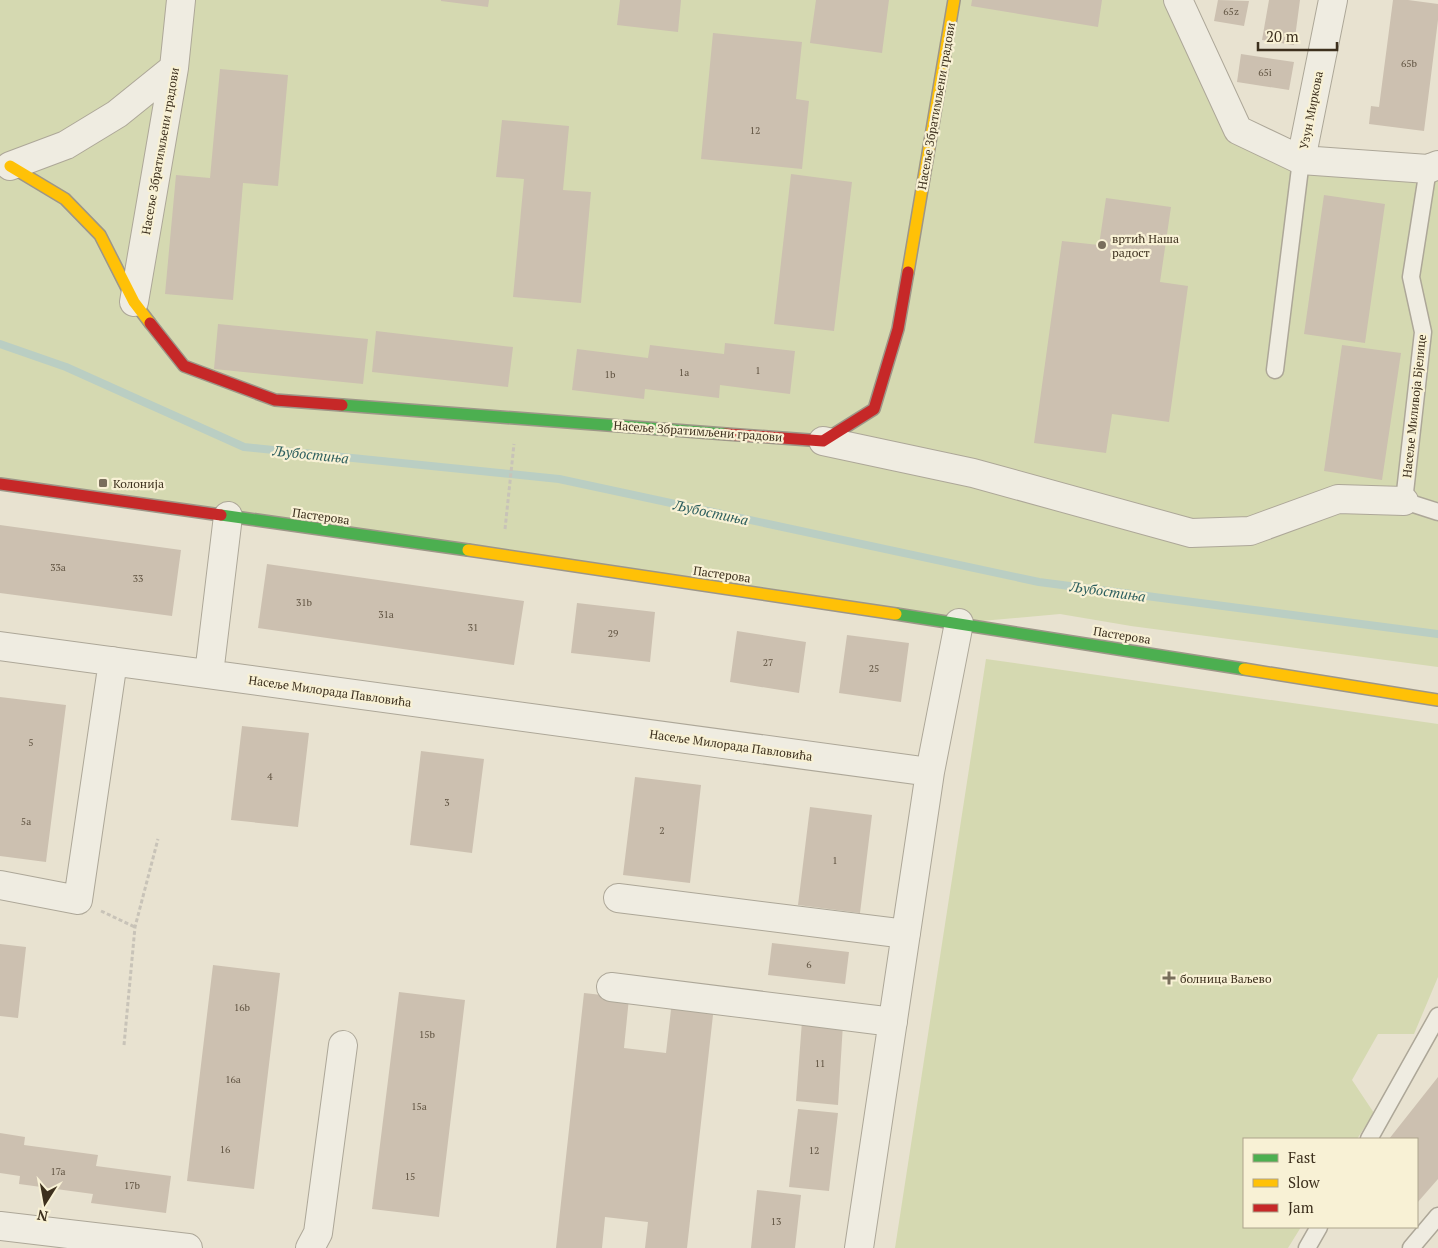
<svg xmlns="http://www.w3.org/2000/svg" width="1438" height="1248" font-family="'PT Serif',serif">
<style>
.green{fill:#d5d9b1}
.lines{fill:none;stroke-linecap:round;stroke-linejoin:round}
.stream{stroke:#bacec3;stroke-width:8}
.building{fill:#ccc0b0}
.lane-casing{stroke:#ada798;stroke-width:19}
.street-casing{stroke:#ada798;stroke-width:30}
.fast-casing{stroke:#9d9688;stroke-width:14}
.slow-casing{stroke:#9d9688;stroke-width:14}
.jam-casing{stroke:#9d9688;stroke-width:14}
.path{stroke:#c8c3b8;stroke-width:3;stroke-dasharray:4 2.5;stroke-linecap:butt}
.lane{stroke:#efece1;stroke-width:16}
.street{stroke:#efece1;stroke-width:28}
.fast{stroke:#4caf50;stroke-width:11}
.slow{stroke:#ffc107;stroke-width:11}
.jam{stroke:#c62828;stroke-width:11}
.poi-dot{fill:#796e5c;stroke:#f8f1d5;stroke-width:2}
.labels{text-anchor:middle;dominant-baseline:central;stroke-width:4.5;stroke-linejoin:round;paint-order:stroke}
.number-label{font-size:10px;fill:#615442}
.street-label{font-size:12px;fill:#3d301e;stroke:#f8f1d5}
.poi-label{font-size:12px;fill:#3d301e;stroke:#f8f1d5;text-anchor:start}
.water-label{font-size:14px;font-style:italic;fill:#2c5e5e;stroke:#f8f1d5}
</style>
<rect width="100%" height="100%" fill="#e8e2d0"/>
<path class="green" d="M0,0h1178l60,130 63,30 137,5v502l-307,-41 -71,-12 -101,9 -959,-139z
M986,659l452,65v253l-24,57h-36l-26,46 22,33 -17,26h-113v88h57l-13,21h-393z"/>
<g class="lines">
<path class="stream" d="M0,344l66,23 178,80 315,32 480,103 399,52"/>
</g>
<path class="building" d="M441,0h48l-1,7 -47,-6z
M620,0h61l-3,32 -61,-7z
M816,0h73l-7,53 -72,-10z
M972,0h130l-4,27 -127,-21z
M1218,0l31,1 -5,25 -30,-5z
M1269,0h31l-6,45 -32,-5z
M1393,0h15l30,4v16l-14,111 -55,-7 2,-18 8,1z
M713,33l89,9 -6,57 13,2 -7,68 -101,-10z
M1241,54l53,8 -5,28 -52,-8z
M220,69l68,6 -10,111 -35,-3 -10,117 -68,-6 11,-119 34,3z
M502,120l67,6 -6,64 28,2 -10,111 -68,-6 11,-118 -28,-2z
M791,174l61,8 -18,149 -60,-7z
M1324,195l61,9 -20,139 -61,-9z
M1106,198l65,9 -11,75 28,4 -19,136 -57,-8 -6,39 -72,-10 28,-202 37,4z
M218,324l150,15 -5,45 -149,-15z
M376,331l137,16 -5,40 -136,-15z
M725,343l70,8 -5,43 -70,-9 -1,13 -74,-9 -1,10 -72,-9 5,-41 71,9 2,-13 74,9z
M1342,345l59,8 -19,127 -58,-9z
M0,525l181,25 -9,66 -172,-23z
M267,564l257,37 -10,64 -256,-37z
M577,603l78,9 -5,50 -79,-9z
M737,631l69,11 -7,51 -69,-11z
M847,635l62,8 -8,59 -62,-9z
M0,697l66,8 -20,157 -46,-6z
M242,726l67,7 -11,94 -67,-7z
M421,751l63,8 -12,94 -62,-8z
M635,777l66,8 -11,98 -67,-8z
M810,807l62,8 -12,98 -62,-8z
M772,943l77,9 -4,32 -77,-9z
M0,944l26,3 -8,71 -18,-2z
M213,965l67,8 -26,216 -67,-8z
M399,992l66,8 -26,217 -67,-8z
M584,993l45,5 -5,50 42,5 6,-52 42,5 -27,242h-42l3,-26 -43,-5 -3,31h-46z
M802,1021l41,3 -5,81 -42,-4z
M1438,1077v102l-21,24v-64h-28z
M798,1109l40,4 -9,78 -40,-4z
M0,1133l25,4 -1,8 74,10 -2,11 75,10 -5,37 -75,-10 2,-9 -74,-10 1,-8 -20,-3z
M757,1190l44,5 -6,53h-44z"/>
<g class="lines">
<defs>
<path id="lane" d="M1428,169l-17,108 12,55 -19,169 34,11
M1275,370l26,-210
M1369,1139l69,-123
M1307,1248l12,-21
M1411,1248l27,-32"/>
<path id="street" d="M1178,0l60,130 63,30 127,9 10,-4
M1301,160l32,-160
M10,166l56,-21 51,-31 57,-46
M134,302l40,-234 7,-68
M823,441l150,32 218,60 59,-2 88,-32 66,2
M0,646l930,126
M209,674l19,-158
M0,885l78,15 35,-239
M618,898l288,36
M611,987l282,35
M0,1226l188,22
M310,1248l8,-15 25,-188
M859,1248l71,-476 29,-149"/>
<path id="fast" d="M342,405l384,29
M221,515l247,35
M896,614l348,55"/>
<path id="slow" d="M10,166l55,33 35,36 34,67 16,21
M908,272l46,-272
M468,550l428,64
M1244,669l194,31"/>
<path id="jam" d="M150,323l34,43 91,34 67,5
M726,434l97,7 51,-32 24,-80 10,-57
M0,484l221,31"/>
</defs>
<use href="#lane" class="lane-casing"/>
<use href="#street" class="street-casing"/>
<use href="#fast" class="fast-casing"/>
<use href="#slow" class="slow-casing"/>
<use href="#jam" class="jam-casing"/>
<path class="path" d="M505,529l9,-85
M101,911l34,16
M124,1045l11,-118 23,-88"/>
<use href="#lane" class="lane"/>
<use href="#street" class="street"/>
<use href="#fast" class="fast"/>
<use href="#slow" class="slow"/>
<use href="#jam" class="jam"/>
</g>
<g class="poi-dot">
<circle cx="1102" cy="245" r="5"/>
<rect x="98" y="478" width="10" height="10" rx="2.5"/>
<path d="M1166.5 970.5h5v5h5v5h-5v5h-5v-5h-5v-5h5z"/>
</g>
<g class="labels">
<g class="number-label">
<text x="1231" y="11">65z</text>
<text x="1409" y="63">65b</text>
<text x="1265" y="72">65i</text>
<text x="755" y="130">12</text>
<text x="758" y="370">1</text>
<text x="684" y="372">1a</text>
<text x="610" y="374">1b</text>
<text x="58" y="567">33a</text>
<text x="138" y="578">33</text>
<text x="304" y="602">31b</text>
<text x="386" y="614">31a</text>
<text x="473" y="627">31</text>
<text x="613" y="633">29</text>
<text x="768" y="662">27</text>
<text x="874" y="668">25</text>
<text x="31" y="742">5</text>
<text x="270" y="776">4</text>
<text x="447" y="802">3</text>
<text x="26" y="821">5a</text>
<text x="662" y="830">2</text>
<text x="835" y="860">1</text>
<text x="809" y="964">6</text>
<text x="242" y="1007">16b</text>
<text x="427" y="1034">15b</text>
<text x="820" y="1063">11</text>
<text x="233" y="1079">16a</text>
<text x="419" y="1106">15a</text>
<text x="225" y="1149">16</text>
<text x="814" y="1150">12</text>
<text x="58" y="1171">17a</text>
<text x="410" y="1176">15</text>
<text x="132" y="1185">17b</text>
<text x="776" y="1221">13</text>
</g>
<g class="street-label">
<text transform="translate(936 106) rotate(-80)">Насеље Збратимљени градови</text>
<text transform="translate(1311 110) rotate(-79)">Узун Миркова</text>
<text transform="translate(160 151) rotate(-80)">Насеље Збратимљени градови</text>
<text transform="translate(1414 406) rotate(-84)">Насеље Миливоја Бјелице</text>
<text transform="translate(698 431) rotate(4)">Насеље Збратимљени градови</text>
<text transform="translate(321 516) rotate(8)">Пастерова</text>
<text transform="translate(722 574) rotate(8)">Пастерова</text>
<text transform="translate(1122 635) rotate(9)">Пастерова</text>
<text transform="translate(330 691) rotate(8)">Насеље Милорада Павловића</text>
<text transform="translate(731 745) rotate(8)">Насеље Милорада Павловића</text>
</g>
<g class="poi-label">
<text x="1112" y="238">вртић Наша<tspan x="1112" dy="14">радост</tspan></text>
<text x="113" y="483">Колонија</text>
<text x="1180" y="978">болница Ваљево</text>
</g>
<g class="water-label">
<text transform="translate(311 454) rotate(6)">Љубостиња</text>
<text transform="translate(711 512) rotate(12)">Љубостиња</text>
<text transform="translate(1108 591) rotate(8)">Љубостиња</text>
</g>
</g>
<rect x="1243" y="1138" width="175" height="90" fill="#f8f1d5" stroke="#ada48c"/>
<rect x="1253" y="1154" width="25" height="8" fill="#4caf50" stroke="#ada48c"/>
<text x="1288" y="1163" font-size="15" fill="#3d301e">Fast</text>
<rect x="1253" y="1179" width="25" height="8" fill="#ffc107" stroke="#ada48c"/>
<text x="1288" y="1188" font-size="15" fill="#3d301e">Slow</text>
<rect x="1253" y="1204" width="25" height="8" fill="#c62828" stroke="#ada48c"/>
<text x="1288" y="1213" font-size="15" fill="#3d301e">Jam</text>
<g transform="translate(45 1203) rotate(191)" stroke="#f8f1d5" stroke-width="4" paint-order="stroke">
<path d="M0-4L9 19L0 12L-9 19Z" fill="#3d301e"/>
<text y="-8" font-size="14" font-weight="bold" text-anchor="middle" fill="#3d301e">N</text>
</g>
<path d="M1258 42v8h79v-8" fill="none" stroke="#3d301e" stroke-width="2.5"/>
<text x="1266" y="42" font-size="15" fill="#3d301e" stroke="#f8f1d5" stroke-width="4" paint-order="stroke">20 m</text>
</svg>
